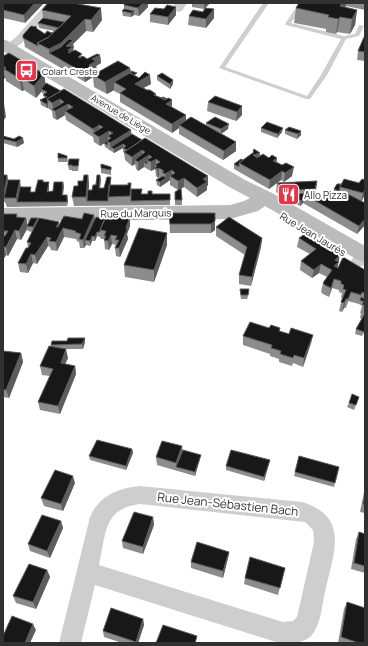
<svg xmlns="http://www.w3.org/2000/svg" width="368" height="646" font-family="Manrope,sans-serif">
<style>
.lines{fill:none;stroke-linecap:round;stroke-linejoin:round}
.lane{fill:#cecece;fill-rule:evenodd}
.street{fill:#cecece;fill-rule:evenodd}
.secondary{fill:#bbb;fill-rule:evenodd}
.wall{fill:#8c8c8c}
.shaded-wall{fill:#5d5d5d}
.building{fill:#181818;stroke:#5d5d5d}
.labels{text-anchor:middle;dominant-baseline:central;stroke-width:4;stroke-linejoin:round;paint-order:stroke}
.far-poi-label{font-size:9px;fill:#313131;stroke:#fff;text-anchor:start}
.far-street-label{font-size:9px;fill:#313131;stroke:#fff}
.poi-label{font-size:10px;fill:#313131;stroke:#fff;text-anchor:start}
.street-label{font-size:10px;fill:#313131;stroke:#fff}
.near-street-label{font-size:12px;fill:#313131;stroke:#fff}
</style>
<rect width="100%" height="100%" fill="#fff"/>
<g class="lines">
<path class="lane" d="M263,3h6l-44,64 82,29 14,-21 20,-36 -55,-14 -1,-1 14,-21h6l-14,20 53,13 11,-2 4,-9 5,1 -5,10 -13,3 -19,36 -17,24h-4l-87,-31z"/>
<path class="street" d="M47,3h12l-36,39 -10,8h-8l-2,-3 12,-9z
M175,3h12l-5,8 -4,1 -6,-3z
M365,250v15l-6,2 -6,-2 -2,-4c3,-6 8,-9 14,-11z
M140,486l162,16c49,15 31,52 23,90 -3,13 -4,33 -14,44 -8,8 -21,7 -32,7l-184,-58 -14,58h-22l31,-126c9,-21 28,-29 50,-31zM140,504l165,18 8,8 1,12 -17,75 -4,4 -10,1 -184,-57c7,-30 4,-57 41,-61z"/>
<path class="secondary" d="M3,39l5,2 237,139 27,13 93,53v16l-7,-2 -93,-54 -7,5 -28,8 -227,3v-14l227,-3 14,-4 6,-3 -19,-10 -228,-137z"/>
</g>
<path class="wall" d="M3,3h41l-19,20 -22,-5z
M79,3l-1,1 24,16 -9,12 -7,-1 -13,13 1,4 -1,1v2l14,8 13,-4 1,8 -5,3 1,4 -3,2v2l36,-6 1,3 6,6 14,7 -8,4 13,8 5,2 11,2v8l14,7v6l20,5v-3l22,6 -7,5 15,17 -13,9 -44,-26v-6l-7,5 -52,-31v-8l-6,-3v-1l-7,4 -13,-7 -1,-10 -8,5 -60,-35 -2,-12 14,-6 8,5 7,-1 2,-2 -15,-3 -1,-5 5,-5 -1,-8z
M153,3h10l-2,1z
M192,3h18l-5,5 9,1v9l-8,10 -18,-3 1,-9 14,-4 2,-4 -1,1 -12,-2z
M299,3h66v7l-19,-4 -1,1 12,3 -2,15 -5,9 -13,-2 -1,2 -10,-2v-3l-32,-6 2,-15z
M124,5l24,2 -9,9 -5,-1 -3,2 -8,-1 -1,-5 2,-2z
M176,7v8l-8,10 -18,-3v-8z
M365,37v24l-8,-1 1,-9z
M3,56l41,18 1,10 87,50 76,51 -1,1v4l-10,7 -13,-10 -6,3 -8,-5v-5l-10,7 -3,-2 -1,-5 5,-3h-2l-1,1 -2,-2 -1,-7 -4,2 -7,-4 -6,4 -2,-2 -1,-5 -3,2 -7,-6 -1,-7 -1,-1v-4l-9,5 -9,-6 -1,-4 -4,3 -6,-4 -1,-5 -27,-17 -1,-5 -8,5 -4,-2 -1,-7 -4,-3h-1l-6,-3 -1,-5 4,-2v-4l-2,-1v-2l-6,7 -12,-8 -2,1 -16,-10v-2l-1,-1 -2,1z
M157,76l16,8 -3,5 -13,-9z
M208,102l34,4v9l-6,6 -29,-10z
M261,128l21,4 -5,6 -16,-6z
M285,130l16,1v4l-4,4 -12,-5z
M3,136l21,7 -7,4 -14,-4z
M253,151l7,5 9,2h8l-1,5 16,13 -8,6 -3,-2 -12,9 -35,-20v-5l9,-4 10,-7z
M67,156l1,6h-10v-4z
M79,163l-1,8h-6v-1h-3l-1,-5z
M111,167v8l-10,-2v-5z
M3,175h4l1,5 24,12h3l8,-10h6v9h4l11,-5 -1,9 5,5 -1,6 -60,1 -2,-5h-2z
M88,175l1,9v6h3l8,-15 1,5 -1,8h4l7,-11v8l20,4 11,5h28v11l-96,1 -2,-9 6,-11 5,-5z
M365,180v14l-3,7 3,2v22l-8,9 -54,-31 -3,3 -24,-14 1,-9 40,-2 -1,9 -2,5 25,5 3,-3 -9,-3 1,-5 3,-5 22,-1z
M175,192l7,8v5h-7z
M169,213l46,8v9l-4,3h-41z
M17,214l1,3 10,8 10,-7v2l21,5 35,-10 1,4h10l25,-2v9l-3,8 1,5 -8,18 -4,-1 -1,-8 1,-3 -4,-1 -3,6 -4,-1 -1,-10h-3l-1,-2 -3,-1 -2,5h-3l-2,5 -4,-1 -2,3h-4l-1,-6 -2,-1 -1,-2 -12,-2 -7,14 -6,-1 -1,-3 -2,-1 -11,18 -4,-1 -5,10 -8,-1 -2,-9 10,-16 -1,-5 5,-10 -4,-1 -1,-2 -6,11 -4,-1 -9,17 -2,-1 -3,5v-42z
M216,227l46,11 -1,9 -10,39 -12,-2v-9l6,-20 -29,-19z
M167,233v12l-13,37 -29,-5 -1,-12z
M305,234l33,30 -1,4h1l27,2v61l-3,5 -7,-2 1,-5 6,-10 -2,-1 1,-5h-1l2,-7 -3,-2 -11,-3 -2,7h-2l-2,4 -3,-1 3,-13 -1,-1 1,-4 -3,-1v-2l-7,-2 -3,9 -6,-3 -2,-2 2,-9 4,-6 -8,-4 -7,5 -12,-8 1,-9 9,-7 -13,-7 2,-9z
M240,289l9,4 -2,6h-6l-1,-6z
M269,328h11v3l9,3 24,1 -2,8 -8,24 -10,-4 -1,3 -13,-4v-3l-9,-3v-2l-27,-9v-9z
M85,338v4l-2,7h-18l3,9 -3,6 10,2 1,8 -16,40 -20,-4 -2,-8 12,-26 -8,-1 -2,-9 11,-20v-1l16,-4z
M3,351l18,2 2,9 -14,36 -6,-1z
M359,397l-5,13 -7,-3 2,-4z
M182,446v4l18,9 -5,17 -38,-11 -1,-8z
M132,449l1,4 -7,17 -36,-10 -1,-4z
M299,456l36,27 -1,4 -40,-11z
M269,464l-5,17 -38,-11v-4z
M75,483l-12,28 -19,-5 -3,-8z
M365,487v26l-5,-1z
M153,517l1,8 -11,29 -20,-6 -1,-7z
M61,521l2,7 -13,30 -20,-7 -2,-7z
M359,532l6,2v39l-14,-4 5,-30z
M229,552l-1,6 -5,20 -32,-10v-6z
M285,568l-7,27 -34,-11 1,-6z
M47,570l3,7 -14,32 -20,-6 -3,-7z
M347,602l17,41h-26l6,-34z
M143,619l1,6 -6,18h-16l-18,-6 -1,-6z"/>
<path class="shaded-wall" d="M35,3h9l-19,20 -1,-8z
M143,3h5v4l-9,9 -1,-8z
M204,3h6l-6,6z
M342,3h4v3l-6,11 -3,15 -1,2 4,-28z
M176,7v8l-8,10v-8z
M101,8l1,12 -9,12 -2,-12z
M214,9v9l-8,10v-9z
M357,10l-2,15 -5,9 2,-15z
M134,11v4l-3,2v-4z
M85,19l1,12 -13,13 1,4 -1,1 1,7 -25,-3v-4z
M100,55l1,8 -5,3 1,4 -3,2v3h-1v2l-8,5 -1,-9 5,-8 3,-6z
M130,68l1,12 -17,2v8l-7,4 -2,-12z
M3,69l2,9 -2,1z
M44,74l2,12 -5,3 1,2 -6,7 -2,-12z
M150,75l1,9 -15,8 -1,-8z
M21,77l3,13 -2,1 -3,-13z
M173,80v4l-3,5v-5z
M60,99l1,9h-8l-1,-5z
M172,100v9l-8,-3z
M48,103v5h-1l-1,-4z
M4,104l2,13 -3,4v-16z
M68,104l1,9 -4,-2v4l-8,5 -2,-9z
M242,106v9l-6,6 1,-9z
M186,115v9l-7,1v3l-7,5v-9z
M229,124l-1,5 -7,5v-5z
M99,125l1,9 -6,-1 -1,-4z
M283,128l-1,4 -5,6 1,-4z
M131,130l1,9 -9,5v4l-9,5v-4l-2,-2 -1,1v3l-1,-8z
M109,131v6l-1,-1v5l-8,5 -1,-9z
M301,131v4l-4,4 1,-5z
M23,138l1,5 -7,4 -1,-5z
M236,142v9l-13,9 1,-9z
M142,150v9l7,-4v7l-2,-2v4l-3,-2v5l-6,4v-9l-3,-2v4l-3,2v-9z
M260,153l-1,9 -6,-7z
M277,158l-1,9 -3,-6z
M156,159v7l-1,-1v4l-4,2v-9z
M294,167l-2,9 -8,6 1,-9z
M159,168v9l-1,1 -1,-9z
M172,170v7l-2,-1v4l-4,3 -1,-9z
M282,171l-1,9 -12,9 1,-9z
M7,175l2,9 -4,14 -1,-5z
M88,175l1,9 -1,17h-1l-1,-4z
M100,175l1,5 -2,13v-5z
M208,176v9l-1,1v4l-10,7v-9l6,-9z
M166,178v5l-6,4v-5z
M184,178v9l-6,3v-9z
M20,180l1,9 -4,13 1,5 -2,-9z
M317,181l-1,9 -3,9 2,-10z
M49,182v5l-1,9 -1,-4z
M63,182l1,4 -2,14v-5z
M365,189v5l-4,8 2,-9z
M67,195l1,5 -1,6z
M304,199l-1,4 -3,3 1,-5z
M94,215l1,9 -10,16 1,5 -2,3 -1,-8z
M130,217v9l-3,8 1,5 -8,18 -1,-9 7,-20z
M26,218l2,9 -1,-1v3l-6,11 -2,-9z
M38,218l1,5 -5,9 -1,-5z
M365,219v6l-8,9 2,-8z
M215,221v9l-4,3v-9z
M59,222l1,9 -4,-4z
M63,228l1,9 -7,14 -1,-9z
M15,230l2,9 -9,17 -2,-9z
M97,232v4l-2,5v-4z
M167,233v12l-13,37v-12z
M111,235l1,9 -3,6 -1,-9z
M92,236v5l-2,5v-5z
M47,237l1,9 -11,18 -2,-9z
M262,238l-1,9 -10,39 1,-9z
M3,247h1l2,8 -3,5z
M31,254l2,9 -5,10 -2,-9z
M340,255l-3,15 -5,5 3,-15z
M321,264l-2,9 -7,5 2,-8z
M334,279l-2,9 -3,9 2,-9z
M351,292l-3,9 -2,7 2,-9z
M346,299l-2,9 -2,4 2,-9z
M313,335l-2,8 -8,24 1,-9z
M85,338v4l-2,7 -1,-5z
M66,349l2,9 -6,13 -1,-8z
M21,353l2,9 -14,36 -3,-8z
M75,366l1,8 -16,40 -2,-8z
M182,446l1,8 -7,13v4v-8z
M132,449l1,4 -7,17v-4z
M201,455l-1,4 -5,17v-4z
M270,460l-1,4 -5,17v-4z
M73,476l2,7 -12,28 -2,-7z
M153,517l1,8 -11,29v-7z
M61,521l2,7 -13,30 -3,-7z
M229,552l-1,6 -5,20v-7z
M47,570l3,7 -14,32 -3,-7z
M143,619l1,6 -6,18h-2v-1z
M33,624l3,6 -6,13h-5z"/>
<path class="building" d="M3,3h32l-11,12 -21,-5z
M48,3h25l28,5 -10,12 -6,-1 -24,24 -12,6 -12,-6 12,-6 22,-21 -29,-6z
M125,3h18l-5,5 -14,-3z
M299,3h43l-2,3 17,4 -5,9 -12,-2 -2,2 -10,-2 1,-2 -33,-7z
M167,5l9,2 -8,10 -18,-3 5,-6 9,1z
M205,8l9,1 -8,10 -17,-3 4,-6 10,2z
M124,9l10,2 -3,2 -9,-2z
M43,18l22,4 -6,6 -21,-5z
M31,26l6,1 -1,1 9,6 2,-3 5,2 5,-4 -8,8 -12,6 1,3 -15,-8v-3z
M364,37h1v15l-7,-1z
M69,39l4,1 -7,6 7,1 -5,3 2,2 -2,1 7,-3 7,4 -4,3 2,1 3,-2 4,3 10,-5 3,1 -8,4 4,2 -7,4 4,3 -9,5 -35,-20 12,-6z
M9,53l35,21 -10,12 -13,-9 -2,1 -15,-9 2,-1 -3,-2v-10z
M118,61l12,7 -25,14 -12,-7z
M131,71l6,2 -3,2 -3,-2z
M145,72l5,3 -15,9 12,6h3l6,4 -2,1 10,4v1l5,-2 3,2 -6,4 20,11 -14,9 -52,-31 6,-4 -12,-7 16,-9 9,5z
M162,73l11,7 -3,4 -13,-8z
M46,83l15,8 -14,8 1,4 -2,1 -6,-4 7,-3 -4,-2 4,-3 -6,-3z
M64,89l67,41 -21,13 -3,-2 4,-3 -3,-2 5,-3 -4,-2 -10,6 -6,-4 10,-6 -4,-2 -6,4 -28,-18 8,-4 -5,-3 -13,7 -3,-2 12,-7 -4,-3 -8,4 -5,-4z
M215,96l27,10 -5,6 -29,-10z
M163,97l4,2 -3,1v-1l-3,-1z
M60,104h1l-7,4h-1z
M191,117l45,25 -12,9 -45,-26z
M215,117l14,7 -8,5 -15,-6z
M267,122l16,6 -5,6 -17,-6z
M289,127l12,4 -3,3 -13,-4z
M132,134l10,6 -15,10 -4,-2 3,-2 -3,-2 -9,5 -3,-2z
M3,136l11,3 5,-3 4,2 -7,4 -13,-3z
M145,138l63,38 -5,3 4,3 -10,6 -13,-10 -6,3 -8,-5 5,-3 -3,-3 -7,4 -3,-2 2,-1 -5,-3 -2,1 -2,-1 2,-2 -2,-1 5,-3 -4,-3 -5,3 -4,-2 5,-3 -3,-2 -11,7 -3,-2 10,-8 -3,-2 -10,7 -8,-5z
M107,141l1,4 -4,-2z
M254,149l6,4 -7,2 4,3 6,-4 6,4 3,-3 5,3 -4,3 5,2 4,2 4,-2 8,4 -9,6 -3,-2 -12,9 -31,-17 15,-11 -1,-1z
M58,153l9,3v2h-9z
M69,159h10l-1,7h-6v-1h-4z
M241,159l2,1 -4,3v4l-5,-3z
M147,161v3l-3,-2z
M101,164l10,3v3l-10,-2z
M3,175h4l-3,18h-1z
M84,175h4l-2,22h-14l2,-11h4v-5h5z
M97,175h3l-1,13h5l3,-11h4l-3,20v4h-21l1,-11h4l1,-5h3z
M163,176l3,2 -6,4 -4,-2z
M344,179l15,4 3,-4 3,1v9l-2,4 -23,-6z
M8,180h12l-4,18h-12z
M38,180h5v2h6l-2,10 6,-1 1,-9h9l-1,13h5v7h-50l3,-15h11l-1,5h5z
M317,181l-2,8 -25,1 -13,-7z
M128,183h3l-1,13 -22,1 1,-12h19z
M337,184h4l-1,3 -1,4 -5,-2z
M181,188l1,12h-7v-8z
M131,189h11l-1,5h7v-3h4v3h18v6l-39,1z
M314,193l-1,2h-8l-1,4 -3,2 -12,-7z
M346,193l19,10v16l-6,7 -54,-31 17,1 17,4z
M84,213l10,2 -11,25 -4,-1 2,-5 -6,-2 1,-1 -13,-3 -7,14 -7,-1 2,-3 -4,-1 -12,18 -4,-1 -5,10 -8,-1 8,-15h2l3,-5 -4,-1 12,-24 20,4 -3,5h2l6,-11 18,3z
M107,213l23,4 -4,11 1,2 -8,18h-4l4,-8h-4l2,-4 -6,-1 -3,6 -4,-1 2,-4h-2l2,-5 -6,-1z
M169,213h46v8l-4,3h-41z
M4,214h13l-1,3 10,1 -7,13 -4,-1 -9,17h-3v-11h2l3,-5h-5v-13z
M96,217l9,2 -5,11v2h-3l-2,5 -3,-1 -2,5 -5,-1z
M229,217l33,21 -10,39 -13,-2 8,-28 -31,-20z
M31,218h7l-5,9 -6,-1z
M139,228l28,5 -13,37 -30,-5z
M305,234l35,21 -5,5 4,2 -5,4 4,2 5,-11 22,13v24l-3,-2 -1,3 -10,-3 -3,7h-2l-2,4 -3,-1 5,-12 -3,-1 1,-4 -3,-1v-3l-7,-2 -3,9 -6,-3 -2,-2 9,-13 -11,-6 -7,6 -13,-9 15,-12 -17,-11z
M240,289h9l-1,6h-7z
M361,297l4,2v2l-1,1 -4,-2z
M365,301v5l-3,-2z
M364,315h1v14l-1,3 -8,-3z
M250,322l19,6 2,-3 9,3 -1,3 10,3 2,-6 22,7 -9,23 -10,-3 -1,3 -13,-4 1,-3 -10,-3 1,-3 -29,-9z
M68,338h17l-3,6 -31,1 1,-4h15z
M49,346l17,3 -5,14 14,3 -17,40 -20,-4 15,-33 -13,-3z
M3,351l18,2 -15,37 -3,-1z
M352,394l7,3 -3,8 -7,-2z
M97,440l35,9 -6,17 -37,-10z
M162,441l20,5 -6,17 -20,-6z
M183,450l18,5 -6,17 -19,-5z
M231,450l39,10 -6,17 -38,-11z
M299,456l40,11 -4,16 -40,-11z
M55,470l18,6 -12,28 -20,-6z
M365,495v10l-2,-1z
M134,512l19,5 -10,30 -21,-6z
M42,515l19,6 -14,30 -19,-7z
M359,532l6,2v32l-11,-3z
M197,542l32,10 -6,19 -32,-9z
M250,557l35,11 -5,20 -35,-10z
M29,564l18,6 -14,32 -20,-6z
M347,602l18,6v30l-1,5h-5l-18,-6z
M111,608l32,11 -7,23 -33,-11z
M12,616l21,8 -8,19h-22v-7z
M163,625l34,11 -2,7h-39z"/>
<defs>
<symbol id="bus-square" viewBox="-11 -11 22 22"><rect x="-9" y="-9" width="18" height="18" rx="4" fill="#e73347" stroke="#fff"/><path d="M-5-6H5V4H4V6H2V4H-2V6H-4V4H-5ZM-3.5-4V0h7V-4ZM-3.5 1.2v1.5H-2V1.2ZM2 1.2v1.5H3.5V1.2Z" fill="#fff"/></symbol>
<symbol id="restaurant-square" viewBox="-11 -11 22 22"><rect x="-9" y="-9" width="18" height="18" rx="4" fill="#e73347" stroke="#fff"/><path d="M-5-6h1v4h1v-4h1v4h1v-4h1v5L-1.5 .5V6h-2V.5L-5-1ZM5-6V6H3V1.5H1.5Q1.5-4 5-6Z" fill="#fff"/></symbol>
</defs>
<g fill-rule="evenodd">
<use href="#bus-square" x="14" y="58" width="25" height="25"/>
<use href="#restaurant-square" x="276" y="182" width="25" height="25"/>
</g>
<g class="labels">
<g class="far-poi-label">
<text x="42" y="71">Colart Creste</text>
</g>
<g class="far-street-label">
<text transform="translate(121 114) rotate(31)">Avenue de Liège</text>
</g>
<g class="poi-label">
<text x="304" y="195">Allo Pizza</text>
</g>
<g class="street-label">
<text transform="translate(136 213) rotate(-1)">Rue du Marquis</text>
<text transform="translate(313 234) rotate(31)">Rue Jean Jaurès</text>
</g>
<g class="near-street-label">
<text transform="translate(228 504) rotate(6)">Rue Jean-Sébastien Bach</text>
</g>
</g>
<rect width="368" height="646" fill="none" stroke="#313131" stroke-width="8"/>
</svg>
